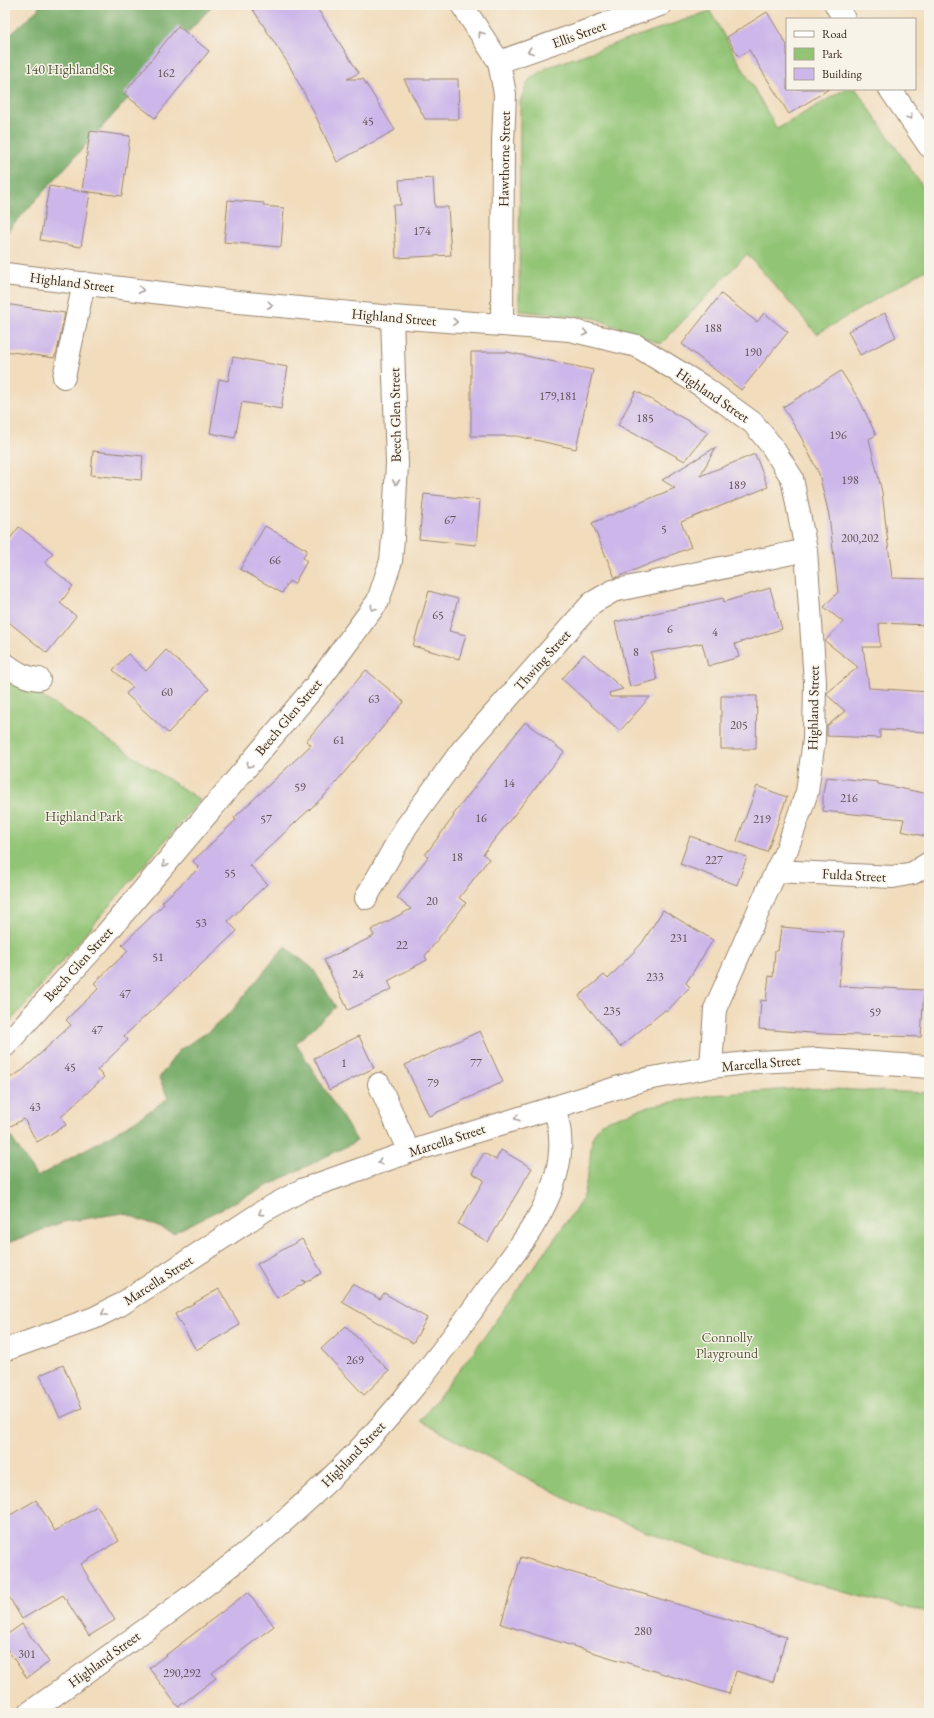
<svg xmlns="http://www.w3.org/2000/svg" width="934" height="1718" font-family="'EB Garamond',serif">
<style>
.green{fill:#92c474;stroke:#667749}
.forest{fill:#75aa66;stroke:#586a42}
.building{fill:#ccb6ea}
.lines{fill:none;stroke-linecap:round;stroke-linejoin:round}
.minor-casing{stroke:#96836d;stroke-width:24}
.minor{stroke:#fff;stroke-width:22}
.oneway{stroke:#a79f9a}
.labels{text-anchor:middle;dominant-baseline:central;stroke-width:3;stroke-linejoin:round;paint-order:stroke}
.number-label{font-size:12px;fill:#5f4d51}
.street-label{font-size:14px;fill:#3b2a1e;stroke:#f7f3e8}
.park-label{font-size:14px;fill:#555838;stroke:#f7f3e8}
</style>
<rect width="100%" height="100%" fill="#f7f3e8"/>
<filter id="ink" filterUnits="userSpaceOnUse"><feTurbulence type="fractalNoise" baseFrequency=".025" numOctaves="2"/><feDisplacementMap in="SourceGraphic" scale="8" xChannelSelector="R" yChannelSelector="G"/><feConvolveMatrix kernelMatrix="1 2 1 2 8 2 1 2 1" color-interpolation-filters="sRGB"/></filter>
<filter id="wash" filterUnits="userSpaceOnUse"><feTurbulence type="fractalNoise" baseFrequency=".012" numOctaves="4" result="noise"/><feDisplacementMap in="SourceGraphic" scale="16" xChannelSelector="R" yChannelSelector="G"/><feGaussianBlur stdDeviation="0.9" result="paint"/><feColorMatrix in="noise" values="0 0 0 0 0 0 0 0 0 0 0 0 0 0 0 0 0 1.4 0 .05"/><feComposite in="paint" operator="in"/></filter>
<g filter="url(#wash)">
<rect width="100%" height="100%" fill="#f1dcbc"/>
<path class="green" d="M710,11l67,118 68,-40h11l73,107v72l-112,66 -70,-80 -86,90 -67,-26 -75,-7 1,-210 9,-21 19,-13z
M5,672l195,128 -195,228z
M806,1088l123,5v520l-75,-18 -166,-48 -112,-43 -156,-83 54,-70 108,-151 7,-31 3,-31 9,-15 48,-17 62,-11z"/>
<path class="forest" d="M39,5h174l-208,229v-194l33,-31z
M285,946l28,23 23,38 -40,36 61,98 -184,92 -49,-20 -61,9 -58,22v-106l6,-1 26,40 98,-56 33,-23 -9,-20 20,-28 29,-18 24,-21z"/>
<g id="blocks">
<path class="building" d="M250,5h65l44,68 -12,6h16l32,51 -58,32 -26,-56 -22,-41z
M767,12l20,33v44h42l-40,25 -40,-64 -10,7 -12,-20z
M178,26l31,25 -54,67 -31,-24z
M404,79h54l1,40h-34z
M90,131l40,5 -8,60 -40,-5z
M433,178l2,29h13l3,48 -55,3 -3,-53h8l-2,-25z
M49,186l41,7 -9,54 -41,-7z
M228,200l36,3v3l20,2 -3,39 -57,-5z
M721,294l36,28 7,-9 24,19 -47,58 -59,-46z
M5,304l60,9 -8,39 -3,6 -49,-7z
M885,313l11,24 -36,18 -12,-24z
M471,352h36l86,18 -17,79 -59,-13h-46z
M233,357l55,10 -7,42 -39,-7 -7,36 -25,-5 9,-54 9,2z
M841,371l19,30 16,34 -7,4 13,53 10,86 37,1v46l-50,-2 1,24h-17l6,41 60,4v40l-49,-2v8l-53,-2v-10l18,-15 -18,-16v-2l31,-26 -33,-26 18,-19 -19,-15 14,-15 -9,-77 -10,-41 -18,-37 -18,-30z
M636,391l36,20v1l36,20 -23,29 -67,-36z
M716,447l-16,29 55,-22 13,33 -87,35 10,25 -76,31 -23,-55 83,-35 -13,-8z
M93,451l50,5 -2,24 -50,-5z
M424,494l56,6 -4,45 -57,-6z
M265,526l42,24 -4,8 4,3 -13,23 -5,-3 -7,12 -42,-24z
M19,527l34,26 -8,10 28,23 -13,17 16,13 -29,37 -42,-34v-74z
M770,588l12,41 -47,15 4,13 -31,9 -6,-23 -51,10 6,27 -27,7 -15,-65 108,-24 1,4z
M429,591l29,8 -9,32 17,4 -7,24 -46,-13z
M166,650l43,39 -41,44 -42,-39 6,-7 -19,-17 15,-16 18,17z
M584,654l39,35 -14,4 1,4h40l-30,34 -58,-52z
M366,670l38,32 -79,93 -75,70 17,19 -39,37 9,10 -113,105 4,4 -31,30 7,7 -43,40 5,8 -29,17 -13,-23 -19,10v-48l18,-11 48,-45 -5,-5 33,-32 -5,-5 34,-32 -6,-6 42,-41 -2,-2 37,-34 -6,-7 43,-41 -2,-2 77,-73 -5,-4z
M721,696h36l-1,53h-35z
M525,722l39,30 -81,102 6,5 -30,39 7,5 -41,53 2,4 -39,21 4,8 -44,21 -24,-50 50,-24 -3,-6 40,-21 -14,-11 31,-41 -3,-2 29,-39 -1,-1z
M826,777l52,5v2l51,10v43l-28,-6 3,-12 -81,-8v-18z
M757,786l30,11 -20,55 -30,-11z
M690,836l57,21 -10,28 -57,-21z
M663,910l50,30 -27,43 4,4 -23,24 -2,-1 -45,37 -41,-51 25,-21 4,4 34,-36z
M781,927l63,5 -5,54 85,4 -3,47 -97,-3 -65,-5 2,-29 5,1 3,-25 4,1 2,-26h3z
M480,1031l23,51 -74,34 -24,-51z
M359,1036l15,32 -45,22 -15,-32z
M501,1150l31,18 -44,74 -30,-18 26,-44 -12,-7 12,-20 12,7z
M302,1239l20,34 -16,9 -4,-2 3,3 -28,15 -20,-34z
M352,1284l28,15 4,-6 43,25 -14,25 -71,-41z
M219,1289l21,36 -44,25 -21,-36z
M346,1326l43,45 -25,24 -43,-46z
M63,1365l19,43 -22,10 -20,-43z
M36,1500l19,31 42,-25 22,35 -38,23 8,15 26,41 -26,16 -26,-41 -41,24 -17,-29v-72z
M521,1557l265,80 -13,45 -37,-11 -7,23 -228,-70z
M248,1592l26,34 -62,47 4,5 -38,29 -29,-39z
M22,1624l27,38 -22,16 -22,-32v-10z"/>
</g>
</g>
<g filter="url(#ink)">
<use href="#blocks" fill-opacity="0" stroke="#96836d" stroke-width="1"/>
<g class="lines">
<defs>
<path id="minor" d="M462,5l37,57 6,32 -2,48 -1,183
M836,5l8,14
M499,62l161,-57
M890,89l39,57
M5,274l223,27 164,16 178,13 67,16 65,40 51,37 18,22 21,33 14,72 9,132 -1,58 -7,52 -20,57 -11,22 -61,138 -4,58
M64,377l20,-94
M5,664c11,8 20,14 34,15
M776,871l117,6 20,-4 16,-10
M366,898l40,-71 56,-77 130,-147 21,-12 193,-41
M5,1046l95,-105 216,-256 62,-84 13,-40 2,-23 4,-74 -5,-147
M379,1084l30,68
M5,1350l89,-32 26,-13 145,-95 39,-21 105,-37 101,-31 132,-41 69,-13 45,-5 61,-3 112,8
M29,1713c106,-76 216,-150 309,-242 53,-52 98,-111 141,-170 34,-47 86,-103 81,-165 0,-10 -4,-20 -6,-29"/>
</defs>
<use href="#minor" class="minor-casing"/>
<use href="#minor" class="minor"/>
</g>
<defs><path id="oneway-chevron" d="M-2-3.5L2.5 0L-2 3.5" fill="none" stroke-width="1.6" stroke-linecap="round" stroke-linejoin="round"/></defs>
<g class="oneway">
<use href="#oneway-chevron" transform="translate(481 34) rotate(-124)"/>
<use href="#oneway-chevron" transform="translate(530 51) rotate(160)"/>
<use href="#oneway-chevron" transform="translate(910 117) rotate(56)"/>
<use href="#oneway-chevron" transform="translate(141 290) rotate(7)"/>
<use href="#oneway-chevron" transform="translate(270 305) rotate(6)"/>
<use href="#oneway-chevron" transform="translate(455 322) rotate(4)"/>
<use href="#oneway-chevron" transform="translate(585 333) rotate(12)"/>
<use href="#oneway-chevron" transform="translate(396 482) rotate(92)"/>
<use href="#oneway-chevron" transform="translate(373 608) rotate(127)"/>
<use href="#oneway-chevron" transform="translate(249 765) rotate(130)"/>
<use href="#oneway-chevron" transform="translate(165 864) rotate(130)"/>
<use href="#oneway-chevron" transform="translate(517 1118) rotate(163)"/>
<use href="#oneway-chevron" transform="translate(380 1162) rotate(161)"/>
<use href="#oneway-chevron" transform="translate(261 1213) rotate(147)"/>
<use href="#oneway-chevron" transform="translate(104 1313) rotate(154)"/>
</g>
</g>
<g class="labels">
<g class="number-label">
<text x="166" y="73">162</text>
<text x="368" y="121">45</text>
<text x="422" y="231">174</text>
<text x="713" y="328">188</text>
<text x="753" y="352">190</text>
<text x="558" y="396">179,181</text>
<text x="645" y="418">185</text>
<text x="838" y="435">196</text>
<text x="850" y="480">198</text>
<text x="737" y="485">189</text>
<text x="450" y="520">67</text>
<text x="664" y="529">5</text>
<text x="860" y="538">200,202</text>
<text x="275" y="560">66</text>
<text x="438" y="615">65</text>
<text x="670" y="629">6</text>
<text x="715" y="632">4</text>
<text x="636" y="652">8</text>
<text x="167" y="692">60</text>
<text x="374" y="699">63</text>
<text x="739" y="725">205</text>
<text x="339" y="740">61</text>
<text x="509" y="783">14</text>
<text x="300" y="787">59</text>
<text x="849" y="798">216</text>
<text x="481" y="818">16</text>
<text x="266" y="819">57</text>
<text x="762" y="819">219</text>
<text x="457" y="857">18</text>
<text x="714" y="860">227</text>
<text x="230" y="873">55</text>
<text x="432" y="901">20</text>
<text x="201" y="923">53</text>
<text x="679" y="938">231</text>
<text x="402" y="945">22</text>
<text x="158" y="957">51</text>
<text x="358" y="974">24</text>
<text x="655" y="977">233</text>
<text x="125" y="994">47</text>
<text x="612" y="1011">235</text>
<text x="875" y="1012">59</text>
<text x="97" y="1030">47</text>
<text x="344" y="1063">1</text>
<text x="476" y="1063">77</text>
<text x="70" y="1067">45</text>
<text x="433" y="1083">79</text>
<text x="35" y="1107">43</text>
<text x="355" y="1360">269</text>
<text x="643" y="1631">280</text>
<text x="27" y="1654">301</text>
<text x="182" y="1673">290,292</text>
</g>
<g class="street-label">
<text transform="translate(579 34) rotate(-20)">Ellis Street</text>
<text transform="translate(504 159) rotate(-89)">Hawthorne Street</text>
<text transform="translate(72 282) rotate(7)">Highland Street</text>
<text transform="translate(394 317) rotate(5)">Highland Street</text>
<text transform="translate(713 395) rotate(34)">Highland Street</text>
<text transform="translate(395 415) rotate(-91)">Beech Glen Street</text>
<text transform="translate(542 660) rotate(-48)">Thwing Street</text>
<text transform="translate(813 708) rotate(-89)">Highland Street</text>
<text transform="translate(288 717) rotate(-50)">Beech Glen Street</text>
<text transform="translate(854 875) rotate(3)">Fulda Street</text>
<text transform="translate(78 964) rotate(-48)">Beech Glen Street</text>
<text transform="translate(761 1063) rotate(-5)">Marcella Street</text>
<text transform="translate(447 1140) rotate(-18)">Marcella Street</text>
<text transform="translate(158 1280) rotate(-33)">Marcella Street</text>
<text transform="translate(353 1454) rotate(-46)">Highland Street</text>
<text transform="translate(104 1659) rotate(-36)">Highland Street</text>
</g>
<g class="park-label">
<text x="69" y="69">140 Highland St</text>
<text x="84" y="816">Highland Park</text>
<text x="727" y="1337">Connolly<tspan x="727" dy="16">Playground</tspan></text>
</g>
</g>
<rect width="934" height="1718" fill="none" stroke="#f7f3e8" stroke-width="20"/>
<rect x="786" y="18" width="130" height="72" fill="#f7f3e8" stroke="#aca397"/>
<rect x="794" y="31" width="20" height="6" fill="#ffffff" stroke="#aca397"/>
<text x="822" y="38" font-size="12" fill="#3b2a1e">Road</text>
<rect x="794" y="48" width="20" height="12" fill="#92c474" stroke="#aca397"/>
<text x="822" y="58" font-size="12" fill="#3b2a1e">Park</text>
<rect x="794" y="68" width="20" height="12" fill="#ccb6ea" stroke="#aca397"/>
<text x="822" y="78" font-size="12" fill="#3b2a1e">Building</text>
</svg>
